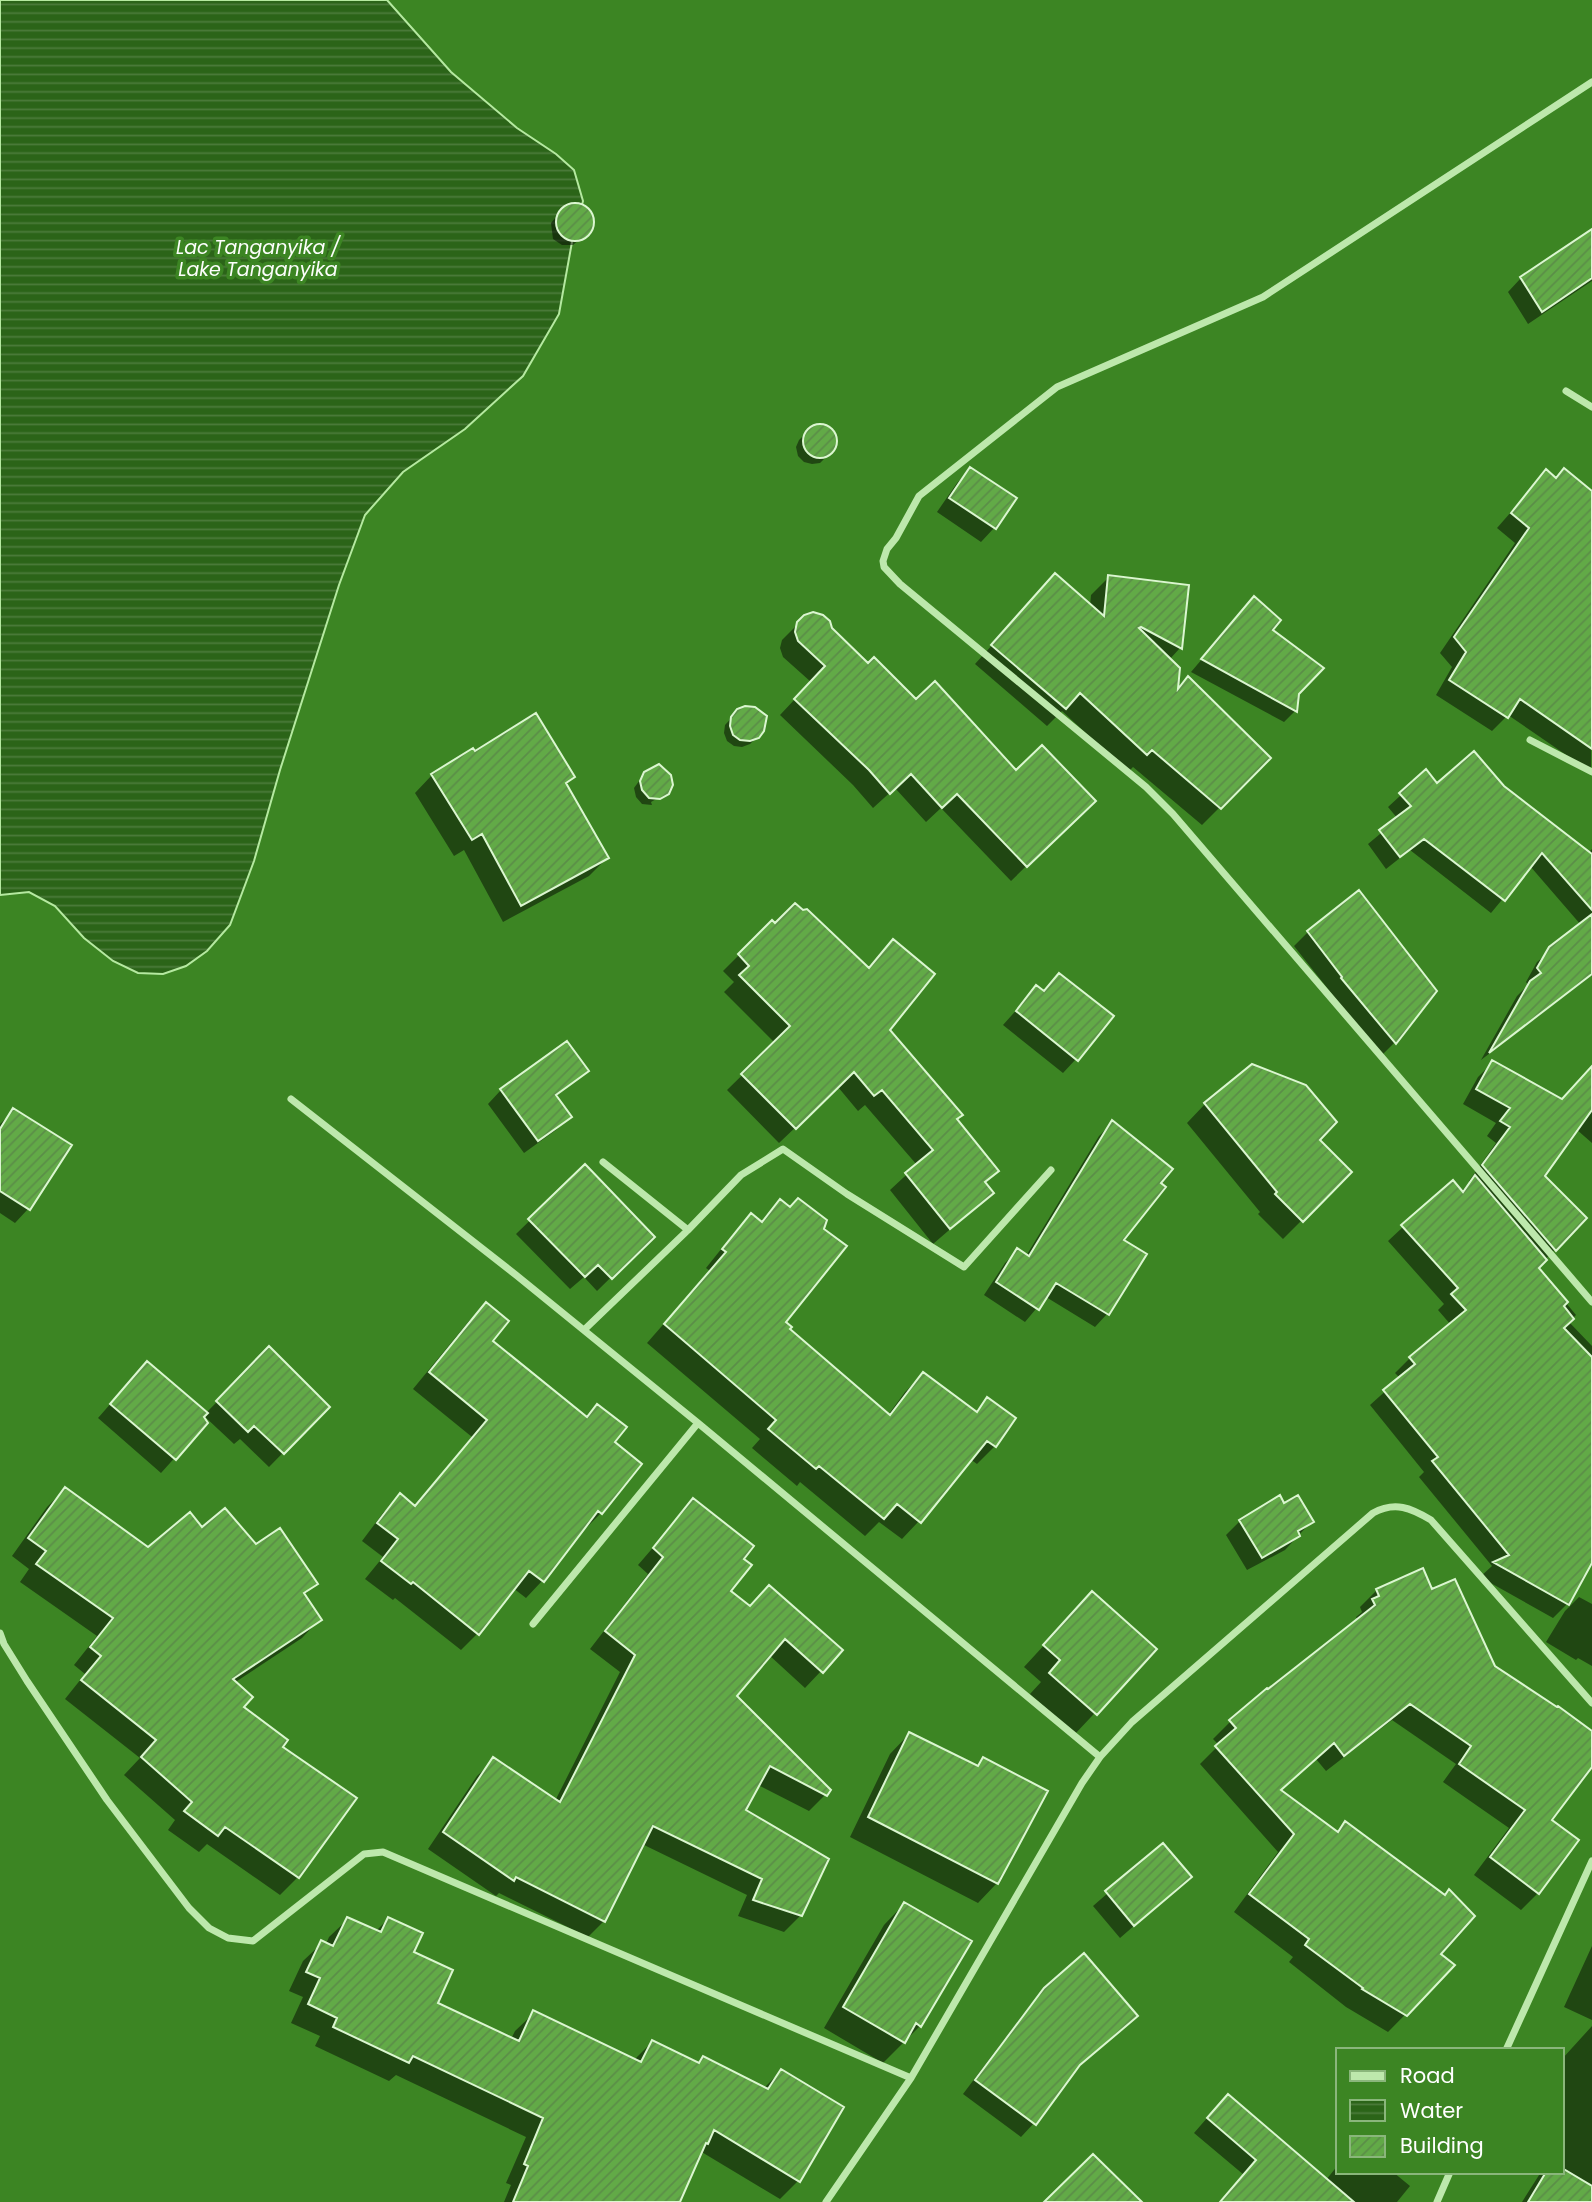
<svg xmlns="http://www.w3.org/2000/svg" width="1592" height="2202" font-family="Poppins,sans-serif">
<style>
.water{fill:url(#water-rules);stroke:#b5e9a0;stroke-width:2}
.shadow{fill:#0007}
.building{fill:url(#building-hatch);stroke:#dbf6d0;stroke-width:2}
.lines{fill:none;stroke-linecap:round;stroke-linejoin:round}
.street{stroke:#bde8ac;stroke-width:7}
.labels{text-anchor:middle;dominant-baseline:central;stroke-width:7;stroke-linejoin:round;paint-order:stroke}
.water-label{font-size:19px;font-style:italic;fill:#fcfefb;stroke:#3c8523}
</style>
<defs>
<pattern id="water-rules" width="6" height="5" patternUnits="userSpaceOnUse" patternTransform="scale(1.75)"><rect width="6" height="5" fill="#2b6418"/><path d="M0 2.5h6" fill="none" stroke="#4b7b3b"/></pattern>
<pattern id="building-hatch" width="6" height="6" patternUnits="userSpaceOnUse" patternTransform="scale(1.75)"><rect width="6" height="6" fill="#62aa47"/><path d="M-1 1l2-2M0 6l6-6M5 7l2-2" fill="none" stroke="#5b8e48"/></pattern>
</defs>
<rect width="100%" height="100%" fill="#3c8523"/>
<path class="water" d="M0,0h387l64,72 66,56 39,26 18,16 9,31 -11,41 -13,72 -36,62 -58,53 -62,43 -38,43 -26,70 -59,185 -26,91 -24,64 -23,26 -21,15 -23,8 -25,-1 -25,-12 -29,-23 -29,-32 -26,-14 -29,3z"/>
<path class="shadow" d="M571,205l11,1 9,8 -2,17 -16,14h-11l-9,-6 -2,-16 10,-12z
M1592,232v49l-64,43 -20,-32 13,-14z
M821,425l8,2 5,7 2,8 -3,8 -13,13 -8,1 -8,-2 -6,-6 -2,-9 3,-7 13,-13z
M970,469l44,30 -20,29 -13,14 -44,-30 20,-29z
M1546,472l9,7 37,15 -1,278 -83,-57 -16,16 -56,-36 16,-28 -12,-14 75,-110 -18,-15z
M1055,575l35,31 1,-11 18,-18 78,9 -7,62 -11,12 7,31 12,-13 81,80 -67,67 -69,-58 -5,5 -66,-61 -15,15 -72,-62z
M1254,598l44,95 -3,18 -11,11 -93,-50z
M805,617l26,12 37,37 148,106 77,29 -82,80 -70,-73 -15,14 -31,-34 -22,20 -20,-23 -73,-70 31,-33 -28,-25 -3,-9 2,-8z
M738,711l19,26 -7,7 -8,3 -8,-1 -7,-5 -3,-8 1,-8z
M1426,772l11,13 66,2 85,66 4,-4v126l-111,85 36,-64 11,-11 -2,-3 11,-20 44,-37 -51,-59 -39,47 -81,-63 -24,19 -18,-25 30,-25 -10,-12z
M645,773l20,21 -14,8 1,3 -10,-1 -6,-7 -2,-9z
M432,775l141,2 -8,8 42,73 -18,18 -86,46 -39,-72 -10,6 -39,-63z
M1359,893l75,98 -40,52 -13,13 -87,-110 14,-14z
M772,922l95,47 26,-28 -6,89 110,141 -13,13 8,9 -59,51 -43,-54 27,-25 -52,-60 -7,6 -20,-24 -59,56 -52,-53 48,-47 -51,-51 10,-10 -11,-11z
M1059,975l17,84 -13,14 -60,-48 33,-37 6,4z
M1493,1062l68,39 31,-35v77l-16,-14 -34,47 43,42 -48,50 39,47 -7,7 23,24v214l-25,44 -14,14 -73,-41 12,-11 -73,-89 5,-5 -54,-67 30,-27 -5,-5 15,-15 41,-33 -13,-15 6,-6 -56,-63 15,-14 58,-35 9,-10 -1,-1 27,-38 -9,-7 9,-13 -33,-19 15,-27z
M586,1071l-31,26 14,19 -13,14 -32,23 -36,-49 13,-14z
M1205,1104l113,36 32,32 -67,67 -25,-25 2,-2 -73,-89z
M14,1110l55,35 -41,64 -13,14 -15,-10v-89z
M1112,1123l9,117 -14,74 -12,13 -49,-30 -21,25 -41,-27 21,-32 13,-13 8,6 73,-120z
M585,1167l67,70 -55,54 -13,-14 -14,12 -54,-55z
M780,1202l3,120 4,7 101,86 17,-23 18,-18 51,39 13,-13 8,46 -18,18 -7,-5 -51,62 -17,18 -23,-17 -14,14 -65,-54 -3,4 -45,-38 8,-9 -113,-96 63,-72 -4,-3 28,-35 17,-18 9,8z
M486,1305l5,36 94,77 12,-12 15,37 28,21 -39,49 -17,17 -2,-1 -40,52 -16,17 -13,-10 -36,46 -16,16 -66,-52 -2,2 -28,-21 18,-22 -21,-16 21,-28 17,-17 14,11 58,-70 -59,-48 56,-68z
M269,1349l59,58 -59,60 -29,-28 -6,5 -31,-29 3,8 -45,50 -63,-55 36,-41 72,36z
M65,1489l83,61 54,-21 53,17 60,38 -12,12 16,24 -17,18 -68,45 7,25 39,39 74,51 -56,79 -18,18 -73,-51 -8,8 -31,-22 7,-10 -51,-45 16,-17 -75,-59 20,-25 -11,-9 23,-29 -77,-54 9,-13 -17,-13 35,-49z
M694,1500l48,59 -14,32 21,17 91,43 -35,37 -36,-33 -34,41 90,99 -16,16 -51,-26 -15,26 58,104 -17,17 -46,-16 9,-21 -105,-51 -38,77 -16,16 -89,-44 -3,3 -68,-47 49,-73 17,-16 61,41 65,-129 -30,-23 58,-75 -10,-9z
M1283,1505l29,16 -27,29 -38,20 -21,-35 14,-14z
M1377,1590l54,2 63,75 98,66v31l-43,56 28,21 -39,52 -17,17 -47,-35 35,-47 -66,-46 13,-18 -64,-44 -66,51 -10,-12 -37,32 57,42 9,-9 93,131 15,11 -65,66 -42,-25 -57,-45 4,-5 -59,-45 44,-60 -78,-88 19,-19 -6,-6 17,-17 37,-32 91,-69 -2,-4 6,-5 -2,-5z
M1092,1593l63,56 -80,85 -45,-40 11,-12 -17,-15z
M1579,1597l13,7v62l-14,-8 -2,2 -30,-18 19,-31z
M909,1734l67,33 7,-8 14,124 -19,20 -128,-66 40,-83z
M1163,1845l27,32 -70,61 -27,-32z
M904,1904l16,122 -37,37 -59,-35 60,-103z
M348,1919l27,13 13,-13 24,33 24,52 75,35 4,-8 19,-18 100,47 18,-18 45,22 6,-6 60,31 18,-18 17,110 -18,18 -80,-48 -22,51h-174l7,-17 -5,-2 20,-46 -130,-62 -7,6 -74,-35 5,-10 -29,-13 12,-26 -14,-6 14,-30 19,-18 4,1 3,-7z
M1592,1946v74l-28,-13z
M1045,1989l91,27 -62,54 -40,53 -13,14 -58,-43 68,-90z
M1592,2026v176h-70l19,-30h21v-113z
M1214,2110l112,70 12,-15v7h55l17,14 -13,16h-177l24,-27 -50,-42z"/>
<path class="building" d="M556 222a19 19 0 1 1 38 0a19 19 0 1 1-38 0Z
M1592,229v49l-50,34 -22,-35z
M803 441a17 17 0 1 1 34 0a17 17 0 1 1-34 0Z
M970,467l47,31 -21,31 -47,-31z
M1564,468l28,23v258l-72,-50 -12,19 -59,-38 17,-28 -12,-15 75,-109 -18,-15 35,-44 10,9z
M1055,573l49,43 4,-41 81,10 -7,64 -41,-22 -2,1 41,40 -2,21 10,-13 83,82 -50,51 -69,-59 -5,5 -67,-62 -14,16 -75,-64z
M1254,596l27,24 -8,10 51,38 -25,26 -2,18 -96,-53z
M813,612l10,3 7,6 2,7 36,35 6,-6 42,42 19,-18 81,89 26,-25 54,56 -69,66 -70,-73 -15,14 -31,-34 -21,20 -21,-24 -75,-71 31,-33 -27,-25 -3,-9 2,-10 7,-7z
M745,706l10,1 12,9 -3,15 -5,7 -9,3 -10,-1 -7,-5 -3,-9 1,-9 6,-8z
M536,713l39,64 -9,6 43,75 -88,48 -39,-72 -10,6 -41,-66 42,-26 2,3z
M1474,751l30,35 88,68v56l-50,-57 -37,48 -81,-62 -24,18 -21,-27 32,-24 -12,-13 27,-24 11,14z
M659,764l12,11 2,10 -4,9 -9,5 -11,-1 -7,-8 -2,-9 4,-9z
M1359,890l78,101 -41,53 -55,-66 1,-1 -35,-46z
M795,903l8,7 4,-1 62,59 24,-29 42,35 -45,56 73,85 -6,4 42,52 -14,11 9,11 -44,36 -45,-56 28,-23 -51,-60 -8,6 -20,-24 -58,57 -55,-55 49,-48 -51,-51 10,-9 -11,-12 34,-34 3,3z
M1592,914v60l-103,79 41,-72 11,-8 -4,-5 12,-21z
M1059,973l55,43 -36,45 -62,-50 20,-26 8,6z
M567,1041l22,30 -33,24 16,22 -34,24 -38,-52z
M1492,1060l70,39 30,-33v44l-47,66 42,42 -31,33 -74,-86 28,-38 -10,-6 10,-13 -34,-19z
M1252,1064l54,21 31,37 -17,18 32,32 -49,50 -28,-28 2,-2 -73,-89z
M13,1108l59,37 -42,65 -30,-19v-62z
M1112,1120l61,49 -12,14 5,4 -42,53 23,14 -38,61 -53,-32 -17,27 -43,-28 21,-34 12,8z
M585,1164l70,73 -43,42 -14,-14 -13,12 -57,-58z
M1475,1175l72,85 -8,8 29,34 -4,4 10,13 -10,9 28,29v206l-23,42 -76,-43 16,-7 -77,-94 6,-4 -55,-67 32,-26 -6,-7 57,-47 -15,-16 7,-6 -57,-63 52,-45 10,12z
M798,1198l29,22 -3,9 23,17 -61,76 6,5 -2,2 100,86 33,-43 54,40 10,-15 29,21 -20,29 -9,-6 -66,82 -24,-19 -13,15 -65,-53 -3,3 -48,-40 8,-9 -112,-96 62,-72 -4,-3 29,-36 11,9 18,-23 10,8z
M486,1302l23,19 -16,20 94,76 10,-13 30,23 -12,15 27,22 -40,50 -4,-3 -54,71 -15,-11 -50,64 -66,-53 -2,2 -30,-23 17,-22 -21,-16 23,-30 15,13 72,-86 -58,-48z
M269,1346l61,61 -46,47 -30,-28 -6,6 -32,-31z
M147,1361l61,52 -4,4 4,6 -32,37 -66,-56z
M65,1487l83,60 42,-35 12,15 23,-19 31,36 24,-16 38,56 -14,9 18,27 -89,59 20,18 -9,10 44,33 -5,7 74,51 -58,80 -74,-51 -7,9 -34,-25 8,-9 -51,-45 15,-17 -75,-60 20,-24 -11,-9 23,-29 -77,-54 10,-13 -18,-13z
M1280,1495l4,8 14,-8 16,27 -16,9 2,5 -38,22 -23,-38z
M693,1498l61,48 -10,13 8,6 -21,26 19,15 19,-21 74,65 -20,23 -38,-34 -48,57 94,94 -4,6 -57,-30 -24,44 83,49 -27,57 -49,-16 9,-21 -109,-53 -48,96 -89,-45 -2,4 -71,-49 50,-75 67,45 75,-147 -30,-24 58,-74 -10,-9z
M1423,1568l9,21 23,-10 40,87 62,41 1,-1 34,25v36l-40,53 27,20 -40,54 -49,-37 35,-47 -66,-46 12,-18 -61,-42 -66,52 -10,-13 -53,47 57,42 7,-11 100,74 4,-6 26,27 -34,38 14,11 -48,51 -45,-27 1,-1 -58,-43 4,-6 -60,-45 45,-60 -79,-88 21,-18 -7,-8 38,-32 1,1 107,-84 -3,-6 7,-3 -3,-7z
M1092,1591l65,58 -60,66 -48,-42 11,-13 -17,-15z
M909,1732l69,34 5,-9 65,34 -50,93 -130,-67z
M1163,1843l29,34 -58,49 -29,-35z
M904,1902l68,39 -51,86 -5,-4 -11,20 -62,-36z
M347,1917l34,15 7,-15 35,16 -9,19 39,18 -15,33 81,38 14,-31 108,52 11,-22 47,23 4,-7 65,33 13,-20 63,38 -44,75 -86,-52 -6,14 -2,-1 -26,59h-167l15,-36 -4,-2 19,-46 -130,-62 -4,7 -76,-36 4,-9 -29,-14 12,-26 -14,-6 15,-32 12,6z
M1084,1953l54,63 -58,49 -44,60 -61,-45 69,-92z
M1228,2094l126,108h-134l36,-42 -49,-42z
M1093,2154l49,48h-98z
M1562,2168l30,18v16h-64l18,-30h16z"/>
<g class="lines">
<path class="street" d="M1592,82l-329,215 -206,90 -138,109 -23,42 -9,11 -4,12 1,6 16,17 246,203 27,27 419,488
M1566,391l26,16
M1530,740l62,32
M291,1099l225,176 182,148 402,334
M603,1162l85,68
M584,1330l104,-100 53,-55 42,-26 64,45 117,73 87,-97
M533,1624l165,-201
M0,1633l4,11 23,37 80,119 82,108 20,20 19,10 25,3 111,-87 19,-2 528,226
M1506,2050l86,-189
M826,2202l85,-124 171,-295 18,-26 32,-35 241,-209c22,-12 38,-5 58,7l161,183
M1437,2202l13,-30"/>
</g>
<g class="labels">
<g class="water-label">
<text x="258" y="247">Lac Tanganyika /<tspan x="258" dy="22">Lake Tanganyika</tspan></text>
</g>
</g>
<rect x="1336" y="2048" width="228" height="126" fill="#3c8523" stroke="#8ab67b" stroke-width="2"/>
<rect x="1350" y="2071" width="35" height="10" fill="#bde8ac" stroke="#8ab67b" stroke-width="2"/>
<text x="1400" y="2083" font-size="21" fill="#ffffff">Road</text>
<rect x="1350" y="2100" width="35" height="21" fill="url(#water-rules)" stroke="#8ab67b" stroke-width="2"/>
<text x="1400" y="2118" font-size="21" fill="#ffffff">Water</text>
<rect x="1350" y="2136" width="35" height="21" fill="url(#building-hatch)" stroke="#8ab67b" stroke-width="2"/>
<text x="1400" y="2153" font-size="21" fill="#ffffff">Building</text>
</svg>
